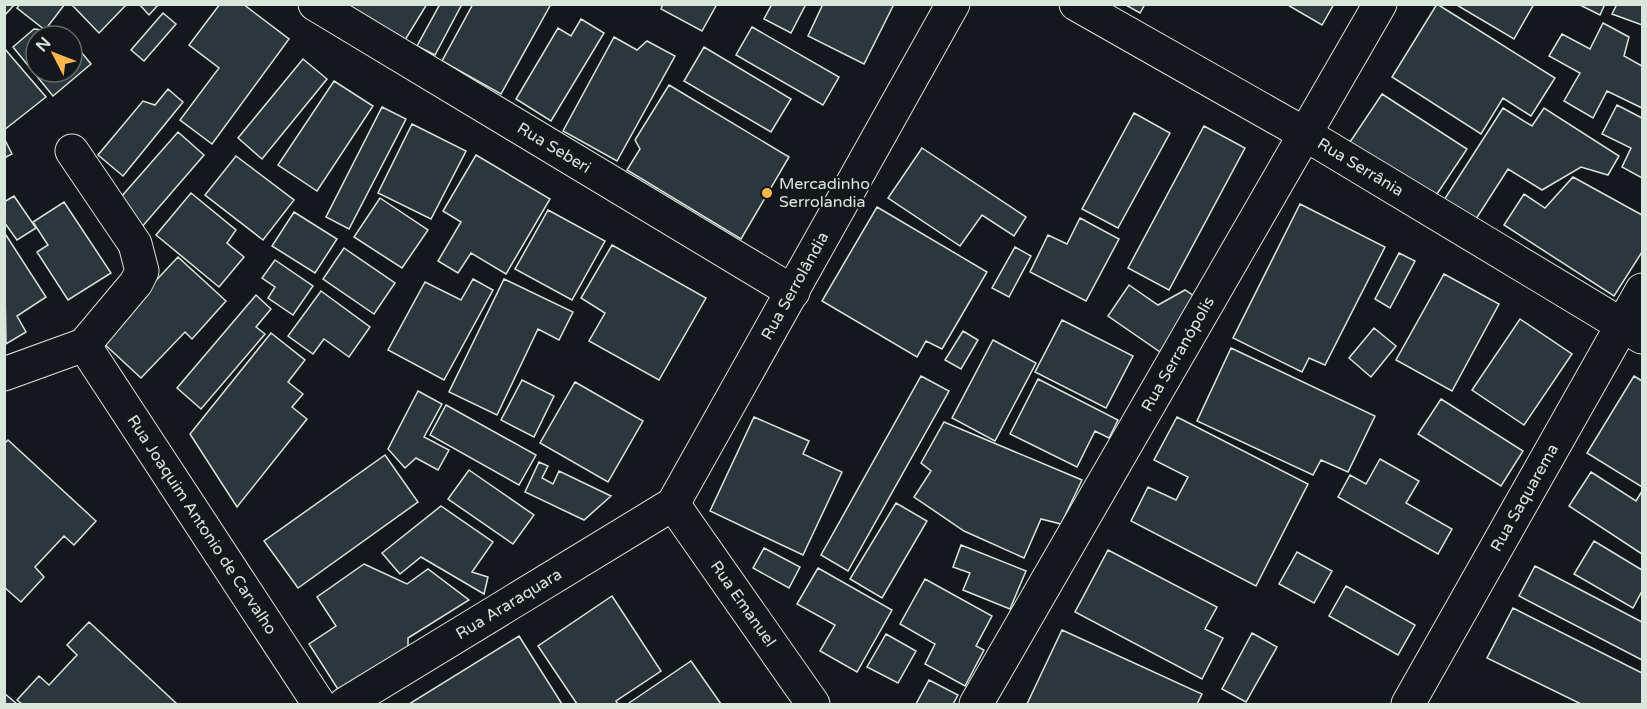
<svg xmlns="http://www.w3.org/2000/svg" width="1647" height="709" font-family="'Varela Round',sans-serif">
<style>
.building{fill:#2c363c;stroke:#d8e6dc;stroke-width:1.5}
.lines{fill:none;stroke-linecap:round;stroke-linejoin:round}
.street-casing{stroke:#d8e6dc;stroke-width:35}
.street{stroke:#14181c;stroke-width:33}
.poi-dot{fill:#ffb74d;stroke:#14181c;stroke-width:2}
.labels{text-anchor:middle;dominant-baseline:central;stroke-width:4.5;stroke-linejoin:round;paint-order:stroke}
.street-label{font-size:16px;fill:#d8e6dc;stroke:#14181c}
.poi-label{font-size:16px;fill:#d8e6dc;stroke:#14181c;text-anchor:start}
</style>
<rect width="100%" height="100%" fill="#14181c"/>
<path class="building" d="M4,4h11l-11,12z
M20,4h45l-20,26 -28,-22z
M75,4h52l-28,29 -26,-27z
M139,4h20l-10,11z
M220,4h23l46,35 -77,105 -32,-24 39,-52 -30,-23z
M340,4h87l-25,41z
M440,4h22l-27,51 -18,-9z
M473,4h78l-50,90 -59,-33z
M663,4h54l-15,27 -41,-22z
M772,4h34l-15,29 -27,-14z
M823,4h71l-30,60 -56,-28z
M1124,4h21l-5,9z
M1286,4h48l-12,21z
M1437,4l118,74 -24,38 -28,-18 -22,36 -89,-57z
M1455,4h79l-20,35z
M1578,4h27l-5,11z
M1617,4h25v21l-30,-11z
M163,13l13,11 -32,37 -13,-11z
M581,19l23,14 -53,88 -35,-22 42,-71 13,8z
M1603,23l26,14 -5,19 18,10v42l-35,-17 -14,27 -29,-17 16,-28 -31,-17 13,-22 28,15z
M752,27l87,50 -16,28 -87,-50z
M34,29l32,4 2,3h-32v36h36v-31l19,23 -38,32 -40,-49z
M614,37l23,13 10,-9 28,15 -58,105 -54,-30z
M704,47l87,52 -20,33 -87,-51z
M4,48l42,49 -42,33z
M303,59l24,20 -65,80 -24,-21z
M334,81l39,25 -56,85 -39,-26z
M669,85l120,72 -48,82 -114,-69 13,-21 -5,-9z
M168,89l15,13 -60,74 -25,-21 45,-54 12,4z
M1382,94l85,55 -32,48 -85,-55z
M1617,105l25,13v60l-20,-11 9,-19 -29,-14z
M382,107l24,12 -57,110 -23,-12z
M1503,108l29,18 12,-18 75,48 -11,19 -27,-8 -39,23 -34,-21 -32,50 -32,-19z
M1134,113l36,20 -52,95 -36,-19z
M412,124l54,27 -35,68 -53,-26z
M1204,126l41,22 -76,142 -41,-22z
M178,132l26,23 -63,73 -27,-23z
M4,138l8,16 -8,4z
M922,148l104,69 -12,19 -32,-21 -22,31 -72,-48z
M476,155l74,44 -44,75 -35,-21 -13,20 -20,-12 23,-39 -18,-11z
M236,156l58,44 -31,40 -58,-45z
M1573,177l69,38v37l-28,44 -110,-71 20,-31 21,14z
M191,193l45,37 -9,13 17,14 -25,30 -63,-52z
M14,196l22,32 -19,12 -13,-18v-20z
M380,198l48,32 -26,38 -48,-31z
M64,202l47,71 -43,27 -31,-48 11,-7 -15,-23z
M1300,204l85,43 -60,118 -16,-7 -7,14 -69,-34z
M877,207l110,65 -45,77 -16,-8 -9,16 -95,-56z
M548,210l57,31 -33,59 -57,-31z
M294,212l43,27 -22,34 -43,-27z
M1080,218l39,21 -33,62 -56,-29 18,-37 19,9z
M4,232l42,65 -29,19 9,16 -20,12z
M612,245l94,53 -47,82 -70,-39 16,-28 -24,-15z
M1015,247l16,9 -22,41 -17,-9z
M344,248l51,35 -21,31 -51,-35z
M1399,253l16,8 -25,47 -15,-9z
M178,257l48,44 -34,38 -7,-7 -44,46 -41,-38z
M275,260l38,26 -20,29 -25,-17 7,-11 -13,-9z
M1444,274l55,30 -47,87 -56,-31z
M473,279l20,11 -49,90 -56,-30 37,-68 36,18z
M504,279l69,33 -14,28 -21,-11 -41,86 -48,-23z
M1129,285l29,20 27,-15 15,10 -37,54 -55,-38z
M321,291l49,36 -21,30 -25,-18 -11,15 -25,-18z
M256,295l15,14 -15,18 9,7 -64,75 -24,-21z
M1520,319l52,35 -48,71 -52,-35z
M1062,320l71,36 -27,52 -71,-36z
M1374,328l22,18 -25,31 -22,-19z
M963,331l15,9 -17,29 -16,-9z
M271,333l34,27 -17,22 15,12 -11,13 15,12 -70,88 -47,-73z
M993,340l43,23 -41,78 -43,-23z
M1231,348l144,68 -27,56 -27,-12 -8,15 -116,-54z
M921,376l28,15 -101,180 -27,-16z
M1634,376l8,5v106l-55,-34z
M1038,379l80,41 -9,18 -14,-7 -18,36 -67,-33z
M522,380l32,16 -20,41 -33,-17z
M575,382l68,39 -35,61 -68,-39z
M418,391l24,13 -18,33 25,13 -11,20 -22,-12 -11,10 -17,-19z
M1441,399l82,52 -22,35 -83,-52z
M446,405l90,50 -17,30 -89,-50z
M754,417l55,24 -6,13 39,18 -39,83 -93,-44z
M1177,417l131,67 -52,102 -125,-65 17,-34 28,13 12,-23 -34,-17z
M944,422l138,58 -21,44 -20,-5 -17,39 -60,-27 -50,-34 17,-26 -10,-8z
M8,440l88,81 -22,24 -10,-9 -29,31 9,10 -23,25 -17,-15v-143z
M385,455l33,47 -120,86 -34,-47z
M1380,459l39,22 -13,22 46,26 -14,25 -100,-57 12,-22 16,9z
M539,462l9,4 -6,12 11,6 6,-13 52,25 -27,24 -59,-28z
M469,470l65,45 -21,29 -65,-45z
M1591,472l45,29 6,-10v63l-73,-48z
M896,503l31,18 -45,77 -32,-19z
M441,506l52,36 -21,30 16,5 -4,17 -63,-37 -21,17 -18,-21z
M1594,541l48,29v21l-9,17 -59,-34z
M961,545l65,26 -16,38 -47,-19 7,-17 -17,-6z
M764,548l36,19 -11,21 -36,-20z
M1108,550l109,57 -12,22 18,9 -21,41 -127,-67z
M1297,552l35,19 -18,32 -35,-19z
M364,564l43,20 21,-15 41,31 -61,38v10l-67,46 -32,-50 27,-18 -19,-29z
M1535,566l107,56v38l-123,-64z
M818,568l74,42 -35,62 -37,-21 15,-26 -38,-21z
M925,579l67,37 -16,30 8,4 -19,36 -40,-22 10,-20 -35,-20z
M1346,586l69,39 -17,30 -69,-39z
M612,596l49,75 -45,30 2,3h-41l-39,-58z
M1513,608l129,65v31h-61l-94,-46z
M89,622l88,82h-155l-5,-4 22,-24 10,9 28,-30 -10,-10z
M1062,630l140,64 -5,10h-170z
M1252,633l25,14 -31,55 -24,-13z
M886,634l30,17 -18,32 -31,-16z
M519,636l43,68h-153z
M691,661l30,43h-91l-1,-1z
M929,680l29,15 -5,9h-37z
M4,693l13,11h-13z"/>
<g class="lines">
<defs>
<g id="street">
<path id="s1" d="M315,4l478,288"/>
<path id="s2" d="M1076,4l229,130 337,203"/>
<path d="M72,151l63,93 7,27 -6,12 -52,62"/>
<path id="s3" d="M4,374l80,-29 235,359"/>
<path id="s4" d="M673,504l140,200"/>
<path id="s5" d="M345,704l328,-200 280,-500"/>
<path id="s6" d="M976,704l404,-700"/>
<path id="s7" d="M1408,704l234,-414"/>
</g>
</defs>
<use href="#street" class="street-casing"/>
<use href="#street" class="street"/>
</g>
<circle class="poi-dot" cx="767" cy="193" r="6"/>
<g class="labels">
<g class="street-label">
<text stroke="none"><textPath href="#s1" startOffset="279">Rua Seberi</textPath></text>
<text stroke="none"><textPath href="#s2" startOffset="328">Rua Serrânia</textPath></text>
<text stroke="none"><textPath href="#s5" startOffset="634">Rua Serrolândia</textPath></text>
<text stroke="none"><textPath href="#s6" startOffset="404">Rua Serranópolis</textPath></text>
<text stroke="none"><textPath href="#s7" startOffset="237">Rua Saquarema</textPath></text>
<text stroke="none"><textPath href="#s3" startOffset="300">Rua Joaquim Antonio de Carvalho</textPath></text>
<text stroke="none"><textPath href="#s5" startOffset="192">Rua Araraquara</textPath></text>
<text stroke="none"><textPath href="#s4" startOffset="122">Rua Emanuel</textPath></text>
</g>
<g class="poi-label">
<text x="779" y="184">Mercadinho<tspan x="779" dy="18">Serrolandia</tspan></text>
</g>
</g>
<rect width="1647" height="709" fill="none" stroke="#d8e6dc" stroke-width="12"/>
<g transform="translate(54 54) rotate(312)"><circle r="28" fill="#14181c" stroke="#626a69" stroke-width="1.5"/>
<path d="M0-4.5L10 22L0 15L-10 22Z" fill="#ffb74d"/>
<text y="-9" font-size="16" font-weight="bold" text-anchor="middle" fill="#d8e6dc">N</text>
</g>
</svg>
